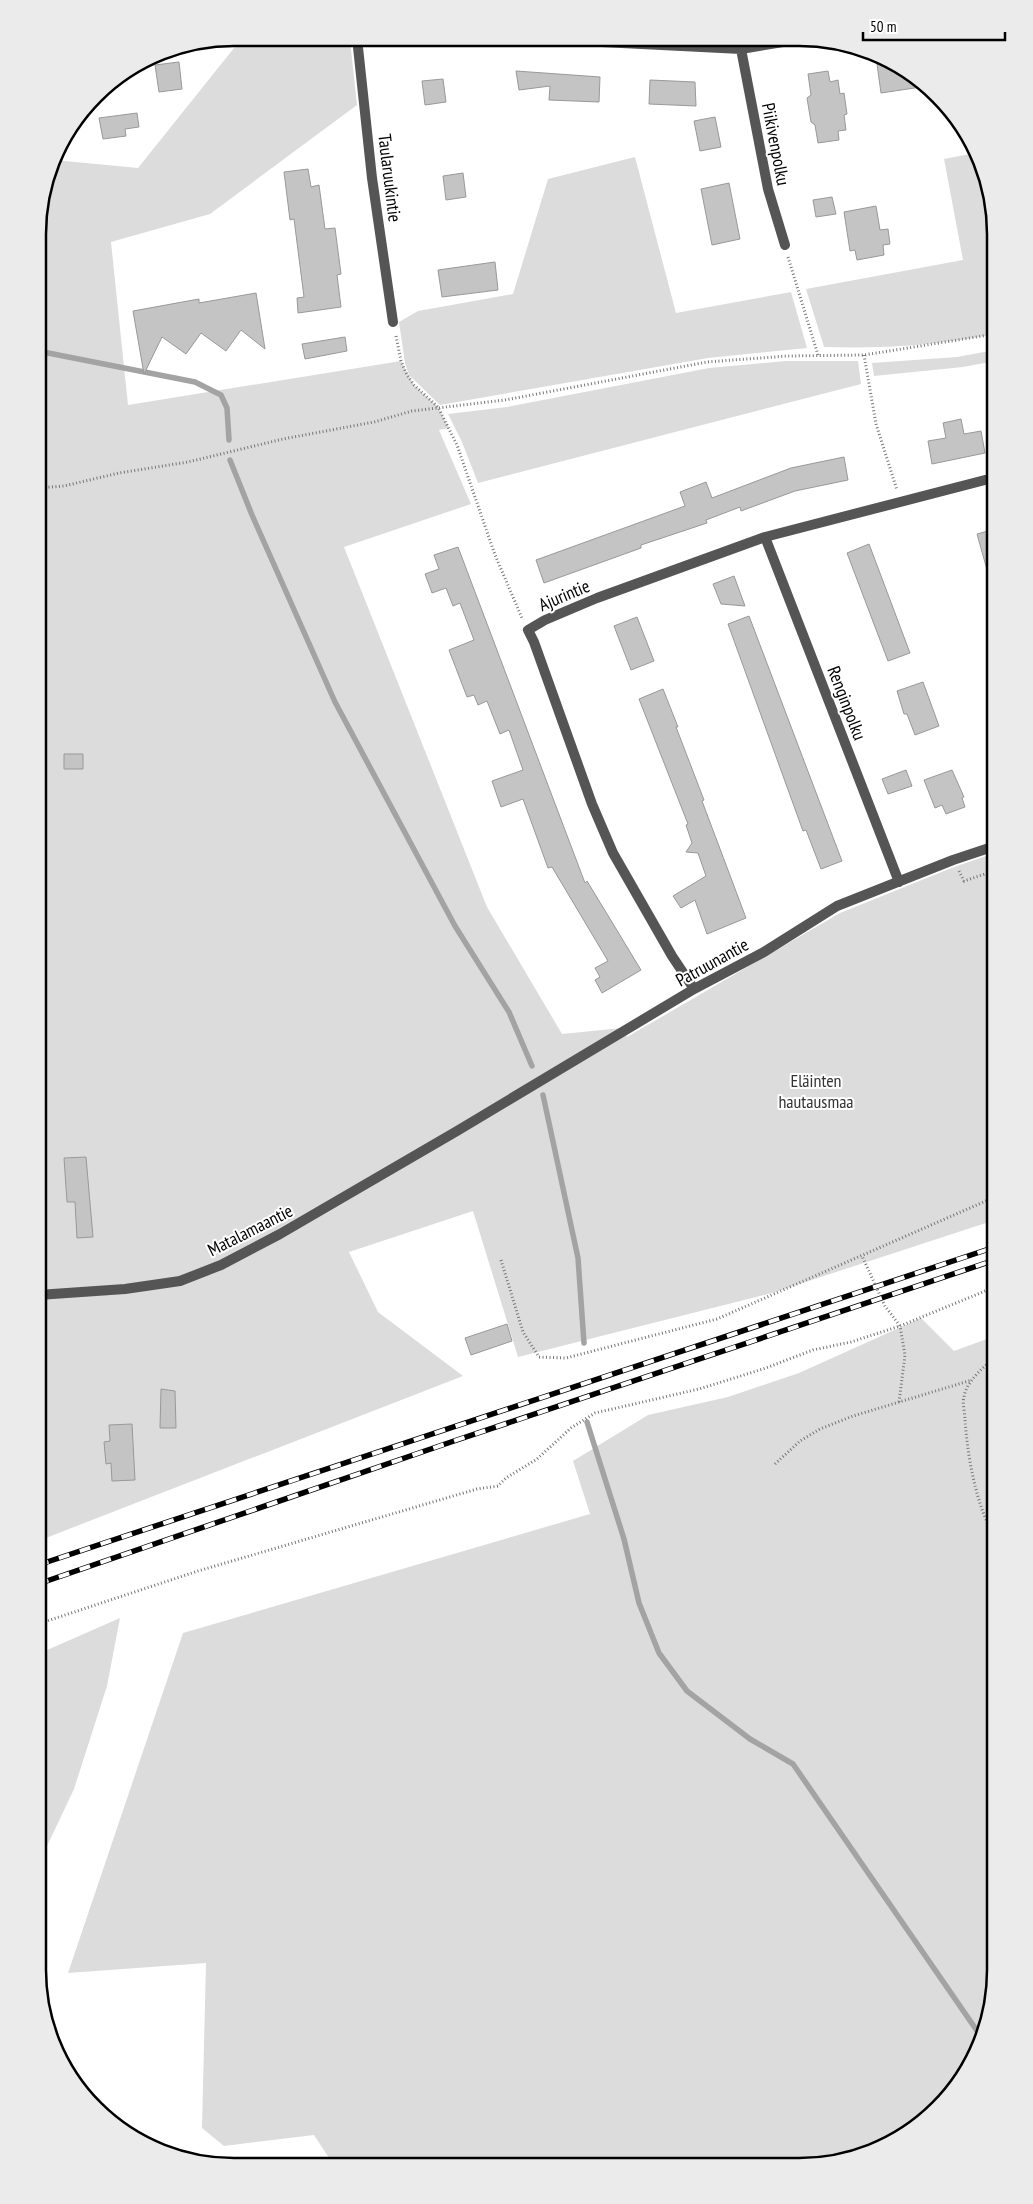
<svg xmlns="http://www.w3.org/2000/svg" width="1033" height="2204" font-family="'PT Sans Narrow',sans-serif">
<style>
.green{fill:#dcdcdc}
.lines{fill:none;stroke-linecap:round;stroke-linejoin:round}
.stream{stroke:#a3a3a3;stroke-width:5.5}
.building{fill:#c4c4c4;stroke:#999}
.path{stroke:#777;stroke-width:3;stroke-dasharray:1 2.5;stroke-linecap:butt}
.street{stroke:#555;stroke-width:10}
.rail-casing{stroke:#000;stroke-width:5.5}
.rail{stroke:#fff;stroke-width:4;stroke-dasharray:11;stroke-linecap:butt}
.labels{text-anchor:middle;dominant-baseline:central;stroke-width:4;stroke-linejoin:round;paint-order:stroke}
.street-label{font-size:18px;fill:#000;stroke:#fff}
.park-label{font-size:18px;fill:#333;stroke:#fff}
.rim{fill:none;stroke:#000;stroke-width:2.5}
</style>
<rect width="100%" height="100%" fill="#fff"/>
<path class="green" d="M242,38l108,2 7,65 -147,109 -99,28 17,163 273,-44 13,24 24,22 11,21 -10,2 32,74 -127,43 143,360 75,127 60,-6 5,9 213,-124 114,-46 41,-14v367l-223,73 -254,64 -45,-146 -124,41 29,60 85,64 -425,165v-1320l16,-61 84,8z
M975,153l14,30 6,51v100c-56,11 -114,15 -171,13l-18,-58 157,-29 -19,-101z
M635,157l41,156 115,-21 16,56 -99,10 -268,47 -31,-30 -4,-12 -6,-41 19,-11 95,-17 35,-115z
M995,350v11l-32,6 -89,9 -2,-13 85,-6z
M786,361h72l3,23 -383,99 -16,-41 -14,-28 59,-7 202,-39z
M921,1318l33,33 41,-15v647l-14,62 -26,45 -47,43 -58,27 -51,6 -466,-2 -19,-29 -90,11 -22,-18 4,-165 -138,10 115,-340 407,-119 -17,-53 75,-46 80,-18 71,-24z
M120,1618l-13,68 -33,103 -36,76v-211z"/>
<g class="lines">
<path class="stream" d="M38,351l157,31 26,13 6,13 2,32
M230,460l22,55 83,187 120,224 54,86 23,54
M543,1095l35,163 6,85
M587,1422l37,117 15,64 20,50 28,38 63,48 43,25 189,274"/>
</g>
<path class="building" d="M179,62l3,27 -23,3 -4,-27z
M892,62l29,19 7,5 -47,7 -4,-29z
M516,71l84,6 -1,25 -50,-2 1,-14 -31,4z
M828,71l2,11 8,-2 2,14 4,-1 3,21 -3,1 2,15 -8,1 1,9 -21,3 -3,-18 -4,-3 -4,-24 4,-3 -3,-21z
M443,79l3,23 -21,3 -3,-24z
M650,80l45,2 1,24 -47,-2z
M137,113l2,14 -14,2 1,7 -23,3 -4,-21z
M715,117l6,30 -21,4 -6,-30z
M308,169l3,18 8,-2 6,44 10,-1 6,46 -4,1 4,32 -43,6 -1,-15 7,-1 -10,-78 -4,1 -6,-48z
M463,173l3,24 -20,3 -3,-24z
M729,183l11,56 -28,6 -11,-56z
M832,197l4,17 -20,3 -3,-17z
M876,206l4,24 8,-1 2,15 -7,1 1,10 -27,5 -2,-10 -5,1 -6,-39z
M495,262l3,28 -56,7 -4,-27z
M256,293l9,56 -24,-19 -15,21 -25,-18 -15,21 -24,-17 -18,37 -11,-63 66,-12v4z
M345,337l2,14 -42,8 -3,-15z
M961,419l3,15 17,-3 4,22 -53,11 -4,-23 18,-3 -3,-15z
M844,457l4,23 -53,11 -54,20 -1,-4 -34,13 1,3 -66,22v3l-97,35 -8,-23 149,-54 -5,-14 26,-10 6,16 79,-30z
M995,529v54l-4,1 -14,-50z
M869,544l41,109 -22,8 -41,-108z
M458,547l127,336 2,-2 54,89 -39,23 -7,-13 5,-3 -5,-9 13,-7 -56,-94 -4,1 -25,-69 -22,8 -9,-26 31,-11 -14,-40 -9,4 -13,-33 -9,4 -4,-10 -7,2 -15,-39 -3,-8 25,-10 -14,-37 -7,3 -7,-18 -14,5 -7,-19 14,-5 -5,-14z
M734,576l11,30 -24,-2 -8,-20z
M749,616l93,245 -21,8 -15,-39 -3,1 -75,-207z
M637,617l17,44 -23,9 -17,-44z
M923,682l16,44 -24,9 -8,-21h-3l-7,-23z
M663,689l15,38h-2l28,73 -2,1 44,117 -39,16 -12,-34 -14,8 -8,-12 33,-20 -8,-23 -12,-1 6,-9 -6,-18 2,-1 -49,-125z
M64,754h19v15h-19z
M906,770l6,16 -24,8 -6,-15z
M952,770l12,27 -2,1 3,9 -19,7 -4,-9 -7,3 -11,-28z
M86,1157l7,80 -16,1 -2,-36h-8l-3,-44z
M507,1324l5,17 -41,14 -6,-17z
M161,1389l14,2 1,37h-16z
M132,1424l3,56 -23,1 -1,-18 -5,1 -2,-22 6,-1 -1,-16z"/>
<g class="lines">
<path class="path" d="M788,257l30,98
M396,336l5,25 6,14 7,10 24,22 19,38 38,110 27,63
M864,355l12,69 21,66
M38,488l26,-2 55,-13 69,-11 95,-23 91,-17 38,-11 93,-11 202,-38 80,-6 77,-1 131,-21
M959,871l5,10 30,-10
M501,1260l22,72 16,25 27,1 151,-39 278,-122
M899,1402l6,-47 -5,-29 95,-39
M775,1464l25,-23 20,-12 33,-13 119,-36
M995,1539c-19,-35 -27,-79 -30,-119 0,-7 -3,-17 -1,-23 2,-15 20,-31 31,-39
M38,1624l160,-53 279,-82 21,-3 8,-8 31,-19 34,-31 24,-15 104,-24 64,-20 50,-19 38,-8 49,-16 -15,-20 -23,-50"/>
<path class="street" d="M357,38l15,140 21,144
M542,39l199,10 48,-8
M741,49l27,140 17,56
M765,537l134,345
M694,989l-22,-33 -59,-103 -21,-49 -58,-162 -6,-12 17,-10 52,-22 168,-61 220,-57 10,-1
M38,1295l87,-6 55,-8 41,-16 59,-31 177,-103 237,-142 70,-37 73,-46 116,-46 42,-14"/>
<defs>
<path id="rail" d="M38,1565l957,-318
M38,1584l413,-142 544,-182"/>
</defs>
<use href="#rail" class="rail-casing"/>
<use href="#rail" class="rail"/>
</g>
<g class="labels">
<g class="street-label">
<text transform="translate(776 144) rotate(79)">Piikivenpolku</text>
<text transform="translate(390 178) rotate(83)">Taularuukintie</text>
<text transform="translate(564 595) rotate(-23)">Ajurintie</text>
<text transform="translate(847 703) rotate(69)">Renginpolku</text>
<text transform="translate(712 962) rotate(-29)">Patruunantie</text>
<text transform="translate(250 1230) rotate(-27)">Matalamaantie</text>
</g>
<g class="park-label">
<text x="816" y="1080">Eläinten<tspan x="816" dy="21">hautausmaa</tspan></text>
</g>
</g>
<path d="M0 0H1033V2204H0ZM234 46H799A188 188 0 0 1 987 234V1970A188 188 0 0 1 799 2158H234A188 188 0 0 1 46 1970V234A188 188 0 0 1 234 46Z" fill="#ebebeb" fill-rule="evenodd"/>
<path class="rim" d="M234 46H799A188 188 0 0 1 987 234V1970A188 188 0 0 1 799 2158H234A188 188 0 0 1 46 1970V234A188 188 0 0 1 234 46Z"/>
<path d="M863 32v8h142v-8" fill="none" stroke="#000000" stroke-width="2.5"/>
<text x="870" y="32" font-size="15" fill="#000000" stroke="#ffffff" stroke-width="4" paint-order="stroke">50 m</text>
</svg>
